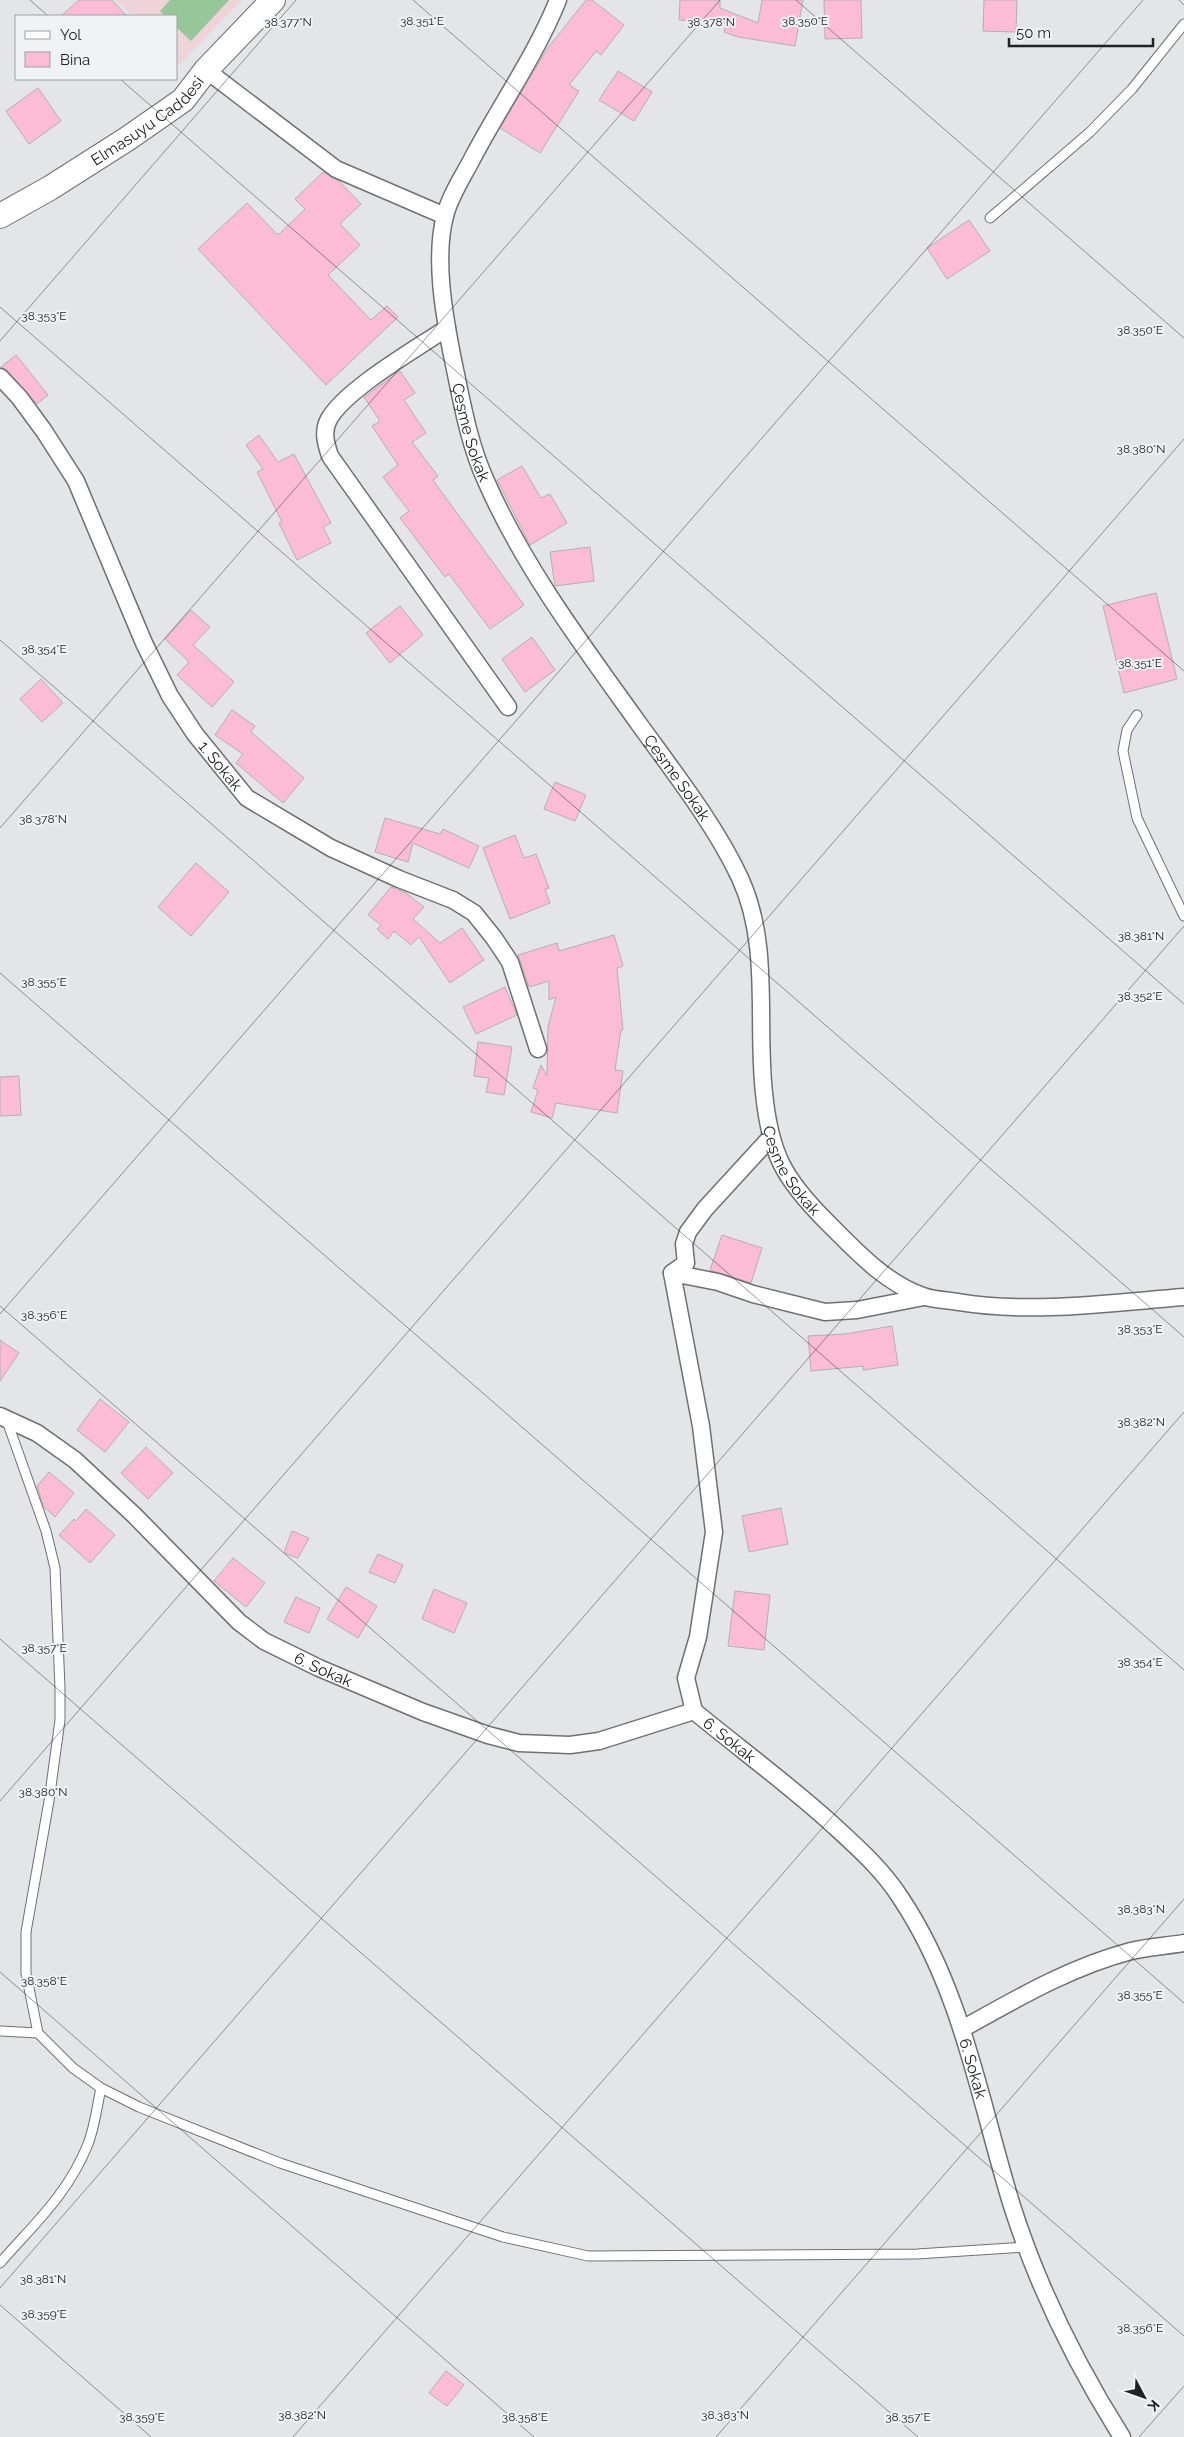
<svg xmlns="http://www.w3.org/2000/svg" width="1184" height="2437" font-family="Raleway,sans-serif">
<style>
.education{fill:#eed4d8}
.green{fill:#97c698}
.building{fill:#fbbcd4;stroke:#b4afb1}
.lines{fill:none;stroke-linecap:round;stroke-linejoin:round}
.lane-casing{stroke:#6e7073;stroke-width:11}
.street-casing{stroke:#6e7073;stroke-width:19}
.secondary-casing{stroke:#6e7073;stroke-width:26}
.lane{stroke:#fff;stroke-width:9}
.street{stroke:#fff;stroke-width:16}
.secondary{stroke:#fff;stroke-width:24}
.ticks{fill:none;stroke:#212224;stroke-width:1;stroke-opacity:0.45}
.labels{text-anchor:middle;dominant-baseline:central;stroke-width:4;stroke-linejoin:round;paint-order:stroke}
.street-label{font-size:16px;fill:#212224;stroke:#f0f3f6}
.ticks-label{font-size:12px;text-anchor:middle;fill:#212224;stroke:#f0f3f6;stroke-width:4;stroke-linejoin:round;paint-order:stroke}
</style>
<rect width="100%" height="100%" fill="#e3e5e9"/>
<path class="education" d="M116,0h126l-64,66 -2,-2v-48h-44z"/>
<path class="green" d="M170,0h59l-38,41 -15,-14v-11h-11l-5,-5z"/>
<path class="building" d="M79,0h33l15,16h-66z
M586,0h6l32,25 -23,30 -5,-4 -27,34 10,6 -39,62 -40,-25 47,-79z
M680,0h40v8l38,15 4,-23h41l-8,46 -57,-9 -14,-5 3,-9 -48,-3z
M824,0h37l1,38 -37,1z
M984,0h33l-1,32 -33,-1z
M618,71l34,21 -18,29 -35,-21z
M38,88l23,33 -32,23 -23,-33z
M323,172l17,10 21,22 -21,20 20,21 -32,30 43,45 16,-14 11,11 -72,68 -128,-136 49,-46 31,32 27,-26 -10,-10z
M969,220l21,31 -43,28 -20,-31z
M16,355l32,40 -11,9 -30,-34 -6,-3z
M400,371l15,22 -11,7 22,33 -14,9 26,34 -5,4 91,125 -34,24 -41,-55 -4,3 -45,-59 9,-7 -26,-34 15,-12 -26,-39 8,-5 -16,-24z
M259,435l19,27 16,-8 37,69 -8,4 8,16 -34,17 -18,-37 3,-1 -25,-50 6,-3 -17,-24z
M522,466l19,32 9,-4 17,29 -37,22 -33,-65z
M590,547l4,34 -39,5 -5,-34z
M1156,593l21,86 -53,14 -21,-87z
M400,606l23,29 -33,28 -24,-30z
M191,610l19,17 -17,18 41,37 -22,25 -35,-32 12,-13 -24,-23z
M532,637l23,33 -30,22 -23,-33z
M41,679l22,24 -21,19 -22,-23z
M232,710l23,16 -4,6 53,46 -21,25 -47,-40 7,-9 -28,-19z
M555,782l31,13 -11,26 -31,-12z
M385,818l55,16 3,-5 36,17 -10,22 -56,-25 -5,19 -33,-10z
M515,835l9,23 12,-4 13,34 -4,1 5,14 -40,16 -27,-71z
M196,863l33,29 -38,44 -33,-29z
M391,887l15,6 18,14 -11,12 27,24 22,-15 22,32 -34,23 -31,-46 -8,8 -17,-14 -6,8 -11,-10 4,-4 -13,-10z
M614,935l9,31 -6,2 6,62h-2l-6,40 8,1 -6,42 -61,-10 -4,15 -21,-6 7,-22 -5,-2 8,-23 6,11 1,-49 8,-30 -7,3v-19l-20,6 -11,-32 39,-12 2,8z
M505,987l12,28 -41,19 -13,-27z
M478,1042l34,5 -8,48 -18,-3 3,-14 -15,-2z
M19,1076l2,39 -21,1v-39z
M722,1235l40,13 -11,35 -41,-13z
M892,1326l6,39 -35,5v-4l-52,5 -3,-35 37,-2z
M0,1340l19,13 -19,28z
M100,1399l29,23 -24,30 -28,-22z
M146,1447l27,26 -25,26 -27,-26z
M49,1472l25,21 -19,24 -11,-10 -7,-21z
M781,1508l7,36 -39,8 -7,-36z
M86,1509l29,26 -25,28 -31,-28 15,-16 2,2z
M292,1531l17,7 -11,20 -14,-5z
M378,1554l25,11 -8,18 -26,-11z
M233,1558l32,25 -19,24 -32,-26z
M346,1587l31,19 -19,32 -31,-19z
M434,1589l33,14 -13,30 -32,-14z
M735,1591l35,4 -6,55 -36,-4z
M296,1597l24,11 -11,25 -25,-11z
M446,2371l18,14 -17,21 -18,-13z"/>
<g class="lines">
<defs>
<path id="lane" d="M990,218l100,-86 42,-43 52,-65
M1137,715l-10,15 -4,21 14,67 47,98
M7,1421l39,110 9,37 5,120v32l-11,81 -23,131v41l12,60 35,35 28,20 38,19 141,56 223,74 85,19 329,-2 109,-7
M0,2031l38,2
M0,2263c35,-40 68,-69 88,-119 7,-18 9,-38 13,-56"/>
<g id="street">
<path id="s1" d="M558,0c-23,57 -59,107 -87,161 -9,17 -22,37 -26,55 -11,42 -1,98 7,139 9,42 16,87 34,126 38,87 98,166 153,243 34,47 77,102 101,154 31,67 16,144 24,215 6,61 20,86 63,129 28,28 58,61 96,74 11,4 24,4 35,6 74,12 151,1 226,-5"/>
<path d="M206,70l130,99 109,47"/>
<path d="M447,328c-31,21 -101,61 -118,91 -7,12 -3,25 1,37l178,251"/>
<path id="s2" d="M0,377l19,20 25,34 32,50 68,162 26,53 25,38 52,64 84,50 68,31 54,21 21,13 20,25 16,24 28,87"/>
<path d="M771,1137l-66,72 -17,23 -4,12 2,19 -14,10 46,9 35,12 72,18 32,-2 67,-13"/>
<path d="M672,1273l29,153 13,106 -16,105 -12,41 8,33"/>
<path id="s3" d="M0,1416l37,17 38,27 59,55 105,107 25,19 55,27 104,44 65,23 31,8 51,2 29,-4 95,-30c46,38 94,73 138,113 24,22 50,45 68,73 62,92 80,205 112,309 26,81 65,160 110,231"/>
<path d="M962,2029c54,-30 108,-62 169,-78 17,-4 36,-5 53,-8"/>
</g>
<g id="secondary">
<path id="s4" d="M0,216l50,-28 77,-49 56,-39 23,-30 67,-70"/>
</g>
</defs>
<use href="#lane" class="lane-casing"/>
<use href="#street" class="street-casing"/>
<use href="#secondary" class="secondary-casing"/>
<use href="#lane" class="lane"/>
<use href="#street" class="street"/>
<use href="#secondary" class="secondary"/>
</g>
<path class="ticks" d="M30,0l18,16M413,0l771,671M796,0l388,338M1179,0l5,5M120,79l1064,925M0,307l1184,1030M0,341l296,-341M0,640l1184,1030M0,828l720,-828M0,973l1184,1030M0,1306l1184,1030M0,1314l1143,-1314M0,1639l918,798M0,1801l1184,-1362M0,1972l534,465M0,2288l1184,-1362M0,2305l151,132M293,2437l891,-1025M716,2437l468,-538M1139,2437l45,-51"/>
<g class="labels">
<g class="street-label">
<text stroke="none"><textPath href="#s4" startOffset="176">Elmasuyu Caddesi</textPath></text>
<text stroke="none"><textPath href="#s1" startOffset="464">Çeşme Sokak</textPath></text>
<text stroke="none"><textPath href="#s2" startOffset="450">1. Sokak</textPath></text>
<text stroke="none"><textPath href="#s1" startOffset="869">Çeşme Sokak</textPath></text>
<text stroke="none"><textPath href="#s1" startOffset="1289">Çeşme Sokak</textPath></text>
<text stroke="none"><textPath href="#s3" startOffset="415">6. Sokak</textPath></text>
<text stroke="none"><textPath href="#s3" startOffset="850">6. Sokak</textPath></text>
<text stroke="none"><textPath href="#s3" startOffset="1270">6. Sokak</textPath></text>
</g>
</g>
<g class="ticks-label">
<text x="422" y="25">38.351°E</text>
<text x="805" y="25">38.350°E</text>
<text x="288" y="26">38.377°N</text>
<text x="711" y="26">38.378°N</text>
<text x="44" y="320">38.353°E</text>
<text x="1140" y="334">38.350°E</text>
<text x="1141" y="453">38.380°N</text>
<text x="44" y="653">38.354°E</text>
<text x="1140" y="667">38.351°E</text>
<text x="43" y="823">38.378°N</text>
<text x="1141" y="940">38.381°N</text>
<text x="44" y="986">38.355°E</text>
<text x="1140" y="1000">38.352°E</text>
<text x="44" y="1319">38.356°E</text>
<text x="1140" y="1333">38.353°E</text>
<text x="1141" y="1426">38.382°N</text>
<text x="44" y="1652">38.357°E</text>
<text x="1140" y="1666">38.354°E</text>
<text x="43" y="1796">38.380°N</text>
<text x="1141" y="1913">38.383°N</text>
<text x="44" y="1985">38.358°E</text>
<text x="1140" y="1999">38.355°E</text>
<text x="43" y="2283">38.381°N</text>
<text x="44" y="2318">38.359°E</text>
<text x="1140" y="2332">38.356°E</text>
<text x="302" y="2419">38.382°N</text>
<text x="725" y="2419">38.383°N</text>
<text x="142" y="2421">38.359°E</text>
<text x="525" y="2421">38.358°E</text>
<text x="908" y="2421">38.357°E</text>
</g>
<rect x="15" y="15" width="162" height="65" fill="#f0f3f6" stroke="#9d9fa2"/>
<rect x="25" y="31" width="25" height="8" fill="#ffffff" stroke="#9d9fa2"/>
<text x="60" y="40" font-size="15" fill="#212224">Yol</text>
<rect x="25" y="52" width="25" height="15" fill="#fbbcd4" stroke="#9d9fa2"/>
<text x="60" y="65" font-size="15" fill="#212224">Bina</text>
<g transform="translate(1144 2397) rotate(131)" stroke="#f0f3f6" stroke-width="4" paint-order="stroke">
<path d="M0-4L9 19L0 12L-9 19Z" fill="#212224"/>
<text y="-8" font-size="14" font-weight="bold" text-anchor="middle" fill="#212224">K</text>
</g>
<path d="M1009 38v8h144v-8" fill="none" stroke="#212224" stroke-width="2.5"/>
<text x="1016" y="38" font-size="15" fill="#212224" stroke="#f0f3f6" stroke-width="4" paint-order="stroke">50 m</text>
</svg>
